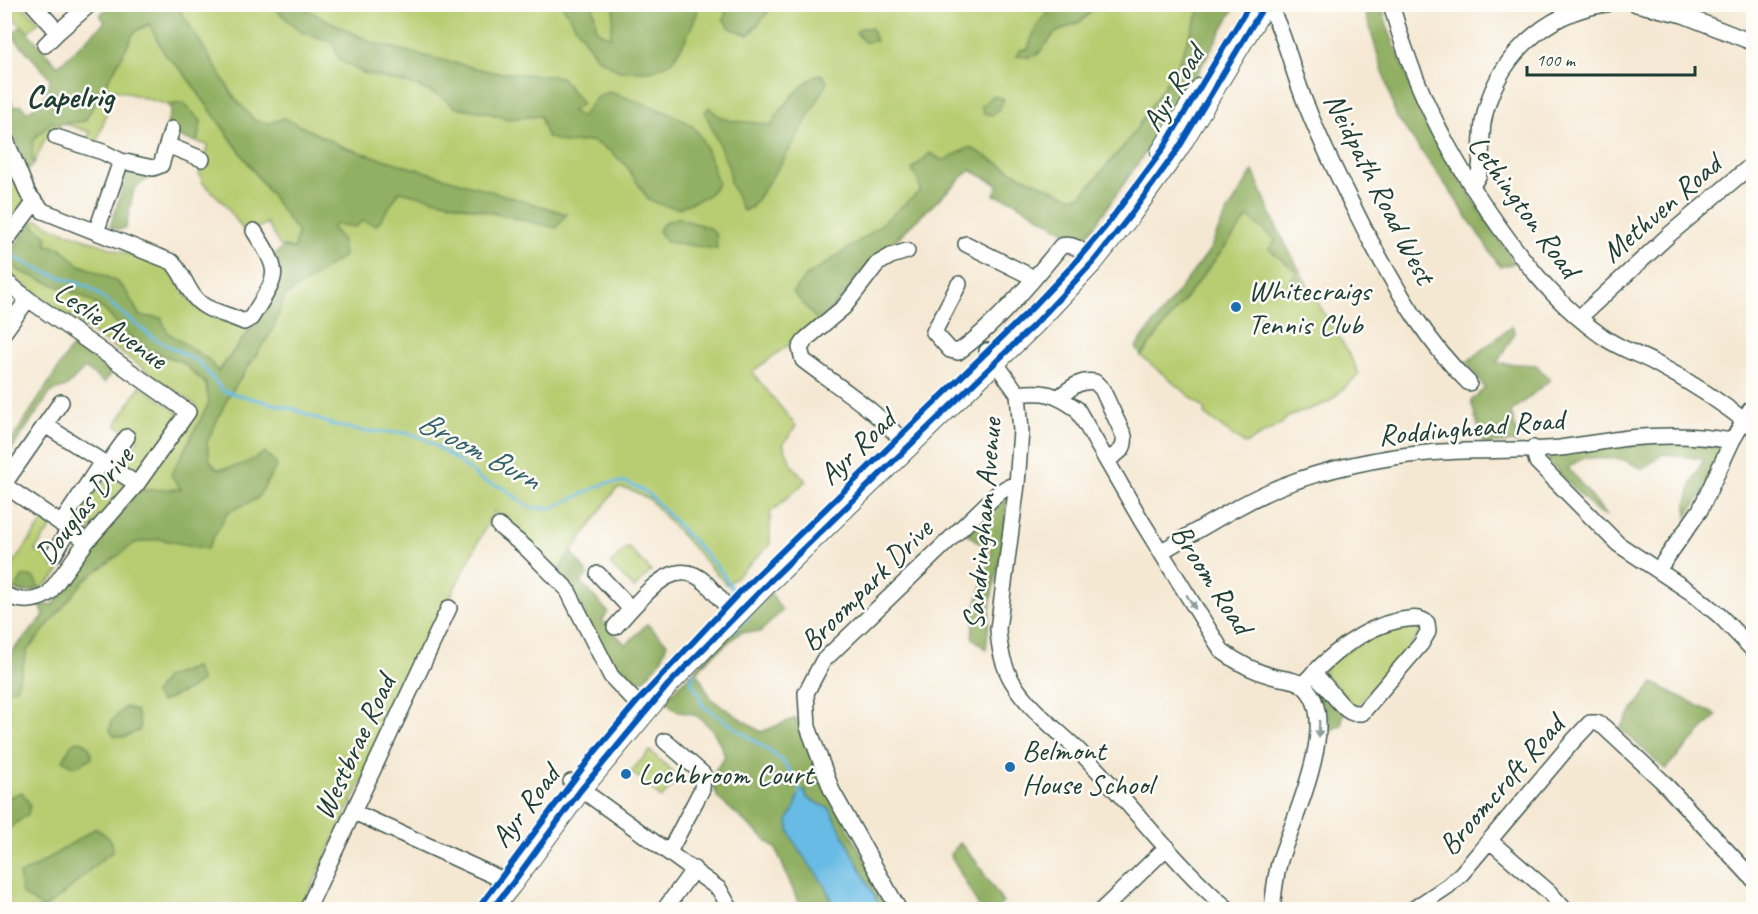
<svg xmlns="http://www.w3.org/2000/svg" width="1758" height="914" font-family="Caveat,sans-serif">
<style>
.green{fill:#b8cd72;stroke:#6c8553;stroke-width:1.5}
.forest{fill:#92b064;stroke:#58764c;stroke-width:1.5}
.water{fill:#68bbe4;stroke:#447c8c;stroke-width:1.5}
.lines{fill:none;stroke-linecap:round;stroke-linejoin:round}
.stream{stroke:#68bbe4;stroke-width:3}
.minor-casing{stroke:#3f574c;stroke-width:18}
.major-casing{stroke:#3f574c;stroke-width:22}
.minor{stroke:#fff;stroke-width:15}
.major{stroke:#fff;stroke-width:20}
.cycleway-casing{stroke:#fdfcf7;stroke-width:10}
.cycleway{stroke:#0057b8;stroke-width:6}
.oneway{fill:#8f9e9a}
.poi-dot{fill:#1f6fb2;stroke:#fdfcf7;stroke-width:2}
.labels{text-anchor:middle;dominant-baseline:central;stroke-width:5;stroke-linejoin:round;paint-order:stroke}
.street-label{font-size:30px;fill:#1f3d34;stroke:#fdfcf7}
.poi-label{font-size:30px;fill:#1f3d34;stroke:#fdfcf7;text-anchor:start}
.neighbourhood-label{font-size:32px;font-weight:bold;fill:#1f3d34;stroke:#fdfcf7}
.water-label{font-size:32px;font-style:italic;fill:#356369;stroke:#fdfcf7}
</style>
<rect width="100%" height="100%" fill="#fdfcf7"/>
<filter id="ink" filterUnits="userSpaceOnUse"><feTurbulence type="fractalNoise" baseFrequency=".0167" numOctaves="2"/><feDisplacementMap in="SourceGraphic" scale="12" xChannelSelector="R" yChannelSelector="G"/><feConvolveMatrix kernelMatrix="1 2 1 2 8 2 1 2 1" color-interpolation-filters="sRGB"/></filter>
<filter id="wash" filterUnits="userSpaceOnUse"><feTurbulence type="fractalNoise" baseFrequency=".008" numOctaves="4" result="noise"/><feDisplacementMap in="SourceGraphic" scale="24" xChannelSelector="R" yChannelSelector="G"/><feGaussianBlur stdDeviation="1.35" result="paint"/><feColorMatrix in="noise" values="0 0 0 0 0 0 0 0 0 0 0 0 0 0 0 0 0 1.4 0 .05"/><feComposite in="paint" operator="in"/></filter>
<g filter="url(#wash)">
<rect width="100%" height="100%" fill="#f5e8d3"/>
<path class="green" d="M4,5l19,1 16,16 -11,10 -23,-22z
M150,5h1086l-146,227 -120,-62 -111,104 -14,21 -12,14 -42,34 -39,29 44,54 -13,18 9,21 14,16 -36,32v32l-43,40 -78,-86 -18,-9 -9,-2 -6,1 -58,82 -64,-60 -51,100 -142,298h-296l-1,-249 40,-44 -3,-10 14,-2 142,-198 -192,-135 2,-15 12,15 63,25 21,13 37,38 42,15 24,22 1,7 111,-154z
M149,24l16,30 19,19 114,160 -4,16 -14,-3 -13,-23 -21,11 -22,-31 -21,-20 -4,-9 9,-29 -11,-3 4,-21 -18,-18 -15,2 -54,-16 -17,54 -10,-1 3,-10 -27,-9 22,-2c16,-31 35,-58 49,-89z
M10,98l4,9 -5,17 -4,-12v-8z
M52,122l9,1 -6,13 -4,-3 -6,6 -11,25c-6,-26 0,-26 18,-42z
M4,136l30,67 -30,40z
M1248,216l28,24 -6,9 27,23 6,23 8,-3 36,58 12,24 -30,28 -41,15 -8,8 -35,19 -40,-29 -1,-7 -63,-52z
M39,220l15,8 110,39c14,11 19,29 33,41 12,9 38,16 52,22l-31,42 -51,-39 -6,-15 -21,-2 -15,-26 -9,-9 -38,-17 -17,-16 -16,-3 -14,-22z
M140,386l37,25 2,8 -42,57 -18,-10 20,-26 -23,-15z
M112,475l13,10 -36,47 -11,-3c-1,-16 21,-44 34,-54z
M44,520l9,5 -18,25 21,13 16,-25 8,3c-13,18 -34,60 -63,50 -4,-1 -9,-5 -12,-8v-8z
M628,547l23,24 -17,17 -24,-24z
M1407,623l14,4 -2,8 -60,69 -4,3 -4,-2 -6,-10 -22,-21 5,-10 46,-31z
M650,751l30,27 -19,20 -30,-27z"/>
<path class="forest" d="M729,4h45v1l-25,30 -19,-7 -6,-8 2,-11z
M1061,4l22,1 8,7 -10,9 -26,12 -18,22 -9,2 -12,-1 4,-6 8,-1c6,-20 13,-36 33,-45z
M109,5h68l58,93 20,23 15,2 14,-5 62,30 221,66 -11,14 -156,-37 -23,34 -15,-4 -6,6 -20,-3 -4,4 9,10 3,18 -60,41 -11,33 -45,67 -21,45 3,19 7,8c20,-1 32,-6 48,-17l12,13 -20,34 -29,13 -21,37 -48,-10 -24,4 -50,37 -58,71 -10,36 -12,5 -1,-39 5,2 35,-39 -3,-10 13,-2 83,-114 44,-1 -10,-14 38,-72 -3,-19 -24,-22 -42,-15 -37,-38 -21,-13 -63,-25 -12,-15 24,-33 17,14 -2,8 15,3 17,16 38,17 9,9 15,26 21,2 7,15 41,27 9,12 48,-63 8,-54 10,-8 10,2 4,-16 -114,-160 -19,-19 -16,-30 -15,8c-14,31 -33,59 -49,89l-29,3 -4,-2c-18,15 -23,17 -18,42l-6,6 -19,-46 5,-17 8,-2 4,7c13,-4 23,-20 24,-34l-39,-44 11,-8 36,40 47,-44 -5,-7z
M271,5h26l76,38 44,11 75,18 69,5 21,27 -10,7 9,6 16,-20 12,-5c18,6 74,23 85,36 13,15 18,38 24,56l-11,12 -29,12 -16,-3 -14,-6 -23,-35 -15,-13 -18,-10 -27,2 -18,-6 -7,-21 -32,3 -23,-7 -30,-5 -17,-12 -25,-10 -50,-12 -24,-13 -7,-18 -31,-10z
M562,5h31l4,26 13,6 5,-32h83l-1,9 -12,27 -13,21 -21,9h-32l-23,-14z
M1202,5h34l-54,95 -92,132 -10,8 -69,-40 -17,-5 4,-11 -28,-14 -111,104 -14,21 -27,26 -25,-29 12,-15 62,-41 53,-45 -1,-9 -7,-12 18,-17 13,8 27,-14 47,27 54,23 11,-2 49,-58 46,-71z
M1363,5h19l5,21 40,101 87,136 -14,4 -50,-76 -54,-75z
M861,28h10l5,13 -12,1 -8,-10z
M821,74l6,7 -3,8 -39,68 -33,50 -9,4 -13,-29 -1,-14 -24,-56 4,-5c17,21 38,11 62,19 9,-17 31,-45 50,-52z
M993,96l11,3 -5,10 -6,6 -10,-2 -1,-8z
M183,103l18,18 -4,21 -23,-6 -7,-12 4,-14 -3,-5z
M129,169l24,6 -19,14 -8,38 -6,3 -10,-3z
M1253,171l24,57 34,64 -8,3 -15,-11 9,-12 -28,-23 7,-9 -28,-23 -107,139 -5,-9 73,-96 14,-31z
M678,218l32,10 6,7 1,14 -50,-7 -9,-11 7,-9z
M1512,326l3,7 -18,30 39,2 14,15 -39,32 7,30 -35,2 -12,-43 14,-13 -18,-26z
M73,345l16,12 11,1 14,11 -10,14 -19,-15 -19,19 -15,5 -46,67v-8z
M1710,443l10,3c3,22 -22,53 -33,71v-14l5,-21 12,-23 -41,-5 -20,15 -21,-10 -40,-1 -14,10 39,48 -12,-6 -48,-50 5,-5 73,-11z
M1007,499l-2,37 -13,57 -6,57 -14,-13 3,-27 17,-58 -25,-18 23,-26z
M572,552l16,23 -7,7 27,30 -6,8 24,25 21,-21 20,19 -6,17 -17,20 -22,-1 -6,-4 -58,-104z
M30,576l4,2 5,10 -10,4 -14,-2 7,-13z
M771,593l11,18 -22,21h-19l-33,27 -11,13 15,28 49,32 35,-14 25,59 70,132h-10l-2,-2 -49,-98 -23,-11 -1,-7 -9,7v8l-9,17 6,18 32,46 8,22h-33l-25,-60 -58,-51 -8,-21 15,-20c-6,-17 -11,-29 -27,-40 -12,-8 -21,2 -32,-18z
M195,667l6,14 -13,9 -27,12 -7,-8 11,-16z
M1315,683l29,30 -3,12 -17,9 5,-9 -3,-15 -15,-22z
M1653,683l64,32 -52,54 -45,-41z
M125,707l11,4 4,13v6l-15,7 -11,-1 -4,-6 1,-8z
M77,741l8,2 5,6 2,9 -18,9 -11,-7 8,-15z
M22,792l8,13 -2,9 -23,17v-32z
M96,828c9,7 20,12 16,24 -25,17 -43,42 -69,56l-21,-14 -3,-20 13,-5z
M960,843l15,17 28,43 -6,6h-17l-30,-55z"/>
<path class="water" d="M805,790l2,8 23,11 51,100h-47c-3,-7 -3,-15 -8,-22 -10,-15 -37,-45 -38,-63 -1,-10 10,-15 9,-26z"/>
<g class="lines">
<path class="stream" d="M4,251l33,18 52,18 66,52 44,23 24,29 70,18 40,16 30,6 45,2 17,6 37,25 19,16 22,8 28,20h22l53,-25 20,-1 22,11 73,78 19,30
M734,631l15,-15 -1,-2
M694,672l-3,10 7,10 4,13 79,54 17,23 3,15"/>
</g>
</g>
<g filter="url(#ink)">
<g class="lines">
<defs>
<path id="minor" d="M33,4l25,28
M1268,4c18,32 25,70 39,103 18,46 41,89 63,133 27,50 57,103 99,143
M1391,4c24,90 65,165 120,239 27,36 54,67 91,93 16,12 36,18 53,27 34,18 69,41 99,65
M1636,4l47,11 71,28
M45,45l13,-13 31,-27
M4,135l24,59 15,17 129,51c11,11 14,26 24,37 11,13 33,15 48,23l7,-4c27,-44 32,-42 3,-87
M56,137l47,15 18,9 32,7 8,-3 11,-36
M167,145l35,14
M1471,186c3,-4 7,-8 8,-12 3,-13 2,-35 4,-51 11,-62 60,-111 124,-119
M96,232l25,-71
M4,243l30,-40
M966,244l68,34
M4,280l24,19 160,113 -51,72 -50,57 -38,52c-14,10 -30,9 -45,1
M959,284l-25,48 16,18 8,2c36,-25 75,-71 103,-106 14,-4 23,7 33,15
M1579,318l91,-84 84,-71
M4,332l24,-33
M987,351l31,43 3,37 -4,53 -19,145c1,19 4,35 14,52 17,29 46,49 69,72 51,51 93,111 148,157
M1018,394c27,-4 37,0 59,15l64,111 81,131c16,12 33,21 53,26 9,2 18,2 26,7 44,30 -9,137 -21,176 -5,16 -6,33 -8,50
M1059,397c12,-9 21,-18 36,-15l7,7 22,47c2,14 -6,17 -17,24
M45,425l92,59
M907,447c-27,-35 -69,-60 -104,-87l-3,-12 6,-9 38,-32 33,-43 14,-8 16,-5
M1533,448l4,14 81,82 74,49 28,23 34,35
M107,465l20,-28
M4,484l57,-82
M4,485l83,56
M61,524l41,-62
M499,526l27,22 41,41 44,87 34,36
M1162,551c39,-22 78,-48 120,-65 43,-17 100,-29 146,-33 44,-4 89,-1 132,-5 23,-3 45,-7 68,-10 34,-3 71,-3 104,3l18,-31 4,-4
M54,554l15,-25
M1658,570l42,-60 32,-69
M598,574l33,35c20,-21 46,-53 75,-26 10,10 18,22 29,32
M615,627l16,-18
M1302,685c27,-29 59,-57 98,-65 10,-1 19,-4 27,3l1,9 -7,12 -59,69c-6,0 -10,1 -15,-3 -11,-9 -21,-26 -34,-37
M665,741l38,33 -1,15 -33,63
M571,782l148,107 12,21
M354,812l158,72
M1490,841l59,51 16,18
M307,910l142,-302
M664,910l30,-41
M899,910l-67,-119 -24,-64 -2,-34 17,-32 174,-167 9,-6 11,-4
M1102,910l65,-63
M1412,910l36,-24 14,-13 112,-133 16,-17h7l7,4 58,54 92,99"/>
<path id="major" d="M1161,152l40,-64
M491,910l21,-26 68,-93 88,-106 101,-103 267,-259 58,-62 35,-44 49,-68 87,-145"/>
</defs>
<use href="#minor" class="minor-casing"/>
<use href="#major" class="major-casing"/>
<use href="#minor" class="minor"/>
<use href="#major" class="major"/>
<defs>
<path id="cycleway" d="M477,910l116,-156 43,-51 102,-109 297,-289 36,-38 35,-41 55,-74 89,-148
M491,910l21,-26 68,-93 88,-106 101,-103 267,-259 58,-62 35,-44 49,-68 87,-145"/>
</defs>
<use href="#cycleway" class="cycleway-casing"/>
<use href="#cycleway" class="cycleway"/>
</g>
<defs><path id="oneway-solid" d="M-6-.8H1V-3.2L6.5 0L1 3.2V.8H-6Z" transform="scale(1.5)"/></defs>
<g class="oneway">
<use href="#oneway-solid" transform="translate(1191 602) rotate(58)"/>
<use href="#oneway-solid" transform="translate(1319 729) rotate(92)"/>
</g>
</g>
<g class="poi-dot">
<circle cx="1236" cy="307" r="6"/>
<circle cx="1010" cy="767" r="6"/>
<circle cx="626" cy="774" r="6"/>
</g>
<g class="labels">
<g class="street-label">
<text transform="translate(1173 88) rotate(-59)">Ayr Road</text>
<text transform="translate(1380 188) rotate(63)">Neidpath Road West</text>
<text transform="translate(1524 206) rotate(54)">Lethington Road</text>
<text transform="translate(1661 208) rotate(-41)">Methven Road</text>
<text transform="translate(111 325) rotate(35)">Leslie Avenue</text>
<text transform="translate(1471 427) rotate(-5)">Roddinghead Road</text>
<text transform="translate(857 447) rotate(-44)">Ayr Road</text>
<text transform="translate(84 505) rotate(-52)">Douglas Drive</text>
<text transform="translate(982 524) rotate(-85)">Sandringham Avenue</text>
<text transform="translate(1212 579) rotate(57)">Broom Road</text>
<text transform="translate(866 585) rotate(-45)">Broompark Drive</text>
<text transform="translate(354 747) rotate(-65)">Westbrae Road</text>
<text transform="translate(1501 785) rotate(-49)">Broomcroft Road</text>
<text transform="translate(525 806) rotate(-53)">Ayr Road</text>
</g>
<g class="poi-label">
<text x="1248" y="290">Whitecraigs<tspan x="1248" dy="34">Tennis Club</tspan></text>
<text x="1022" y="750">Belmont<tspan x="1022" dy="34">House School</tspan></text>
<text x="638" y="774">Lochbroom Court</text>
</g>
<g class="neighbourhood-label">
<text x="70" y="96">Capelrig</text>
</g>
<g class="water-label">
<text transform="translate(479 450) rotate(28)">Broom Burn</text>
</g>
</g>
<rect width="1758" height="914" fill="none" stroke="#fdfcf7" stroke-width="24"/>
<path d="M1527 66v9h168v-9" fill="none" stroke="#1f3d34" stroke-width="3"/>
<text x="1536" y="66" font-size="18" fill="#1f3d34" stroke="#fdfcf7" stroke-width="4.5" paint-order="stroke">100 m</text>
</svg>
